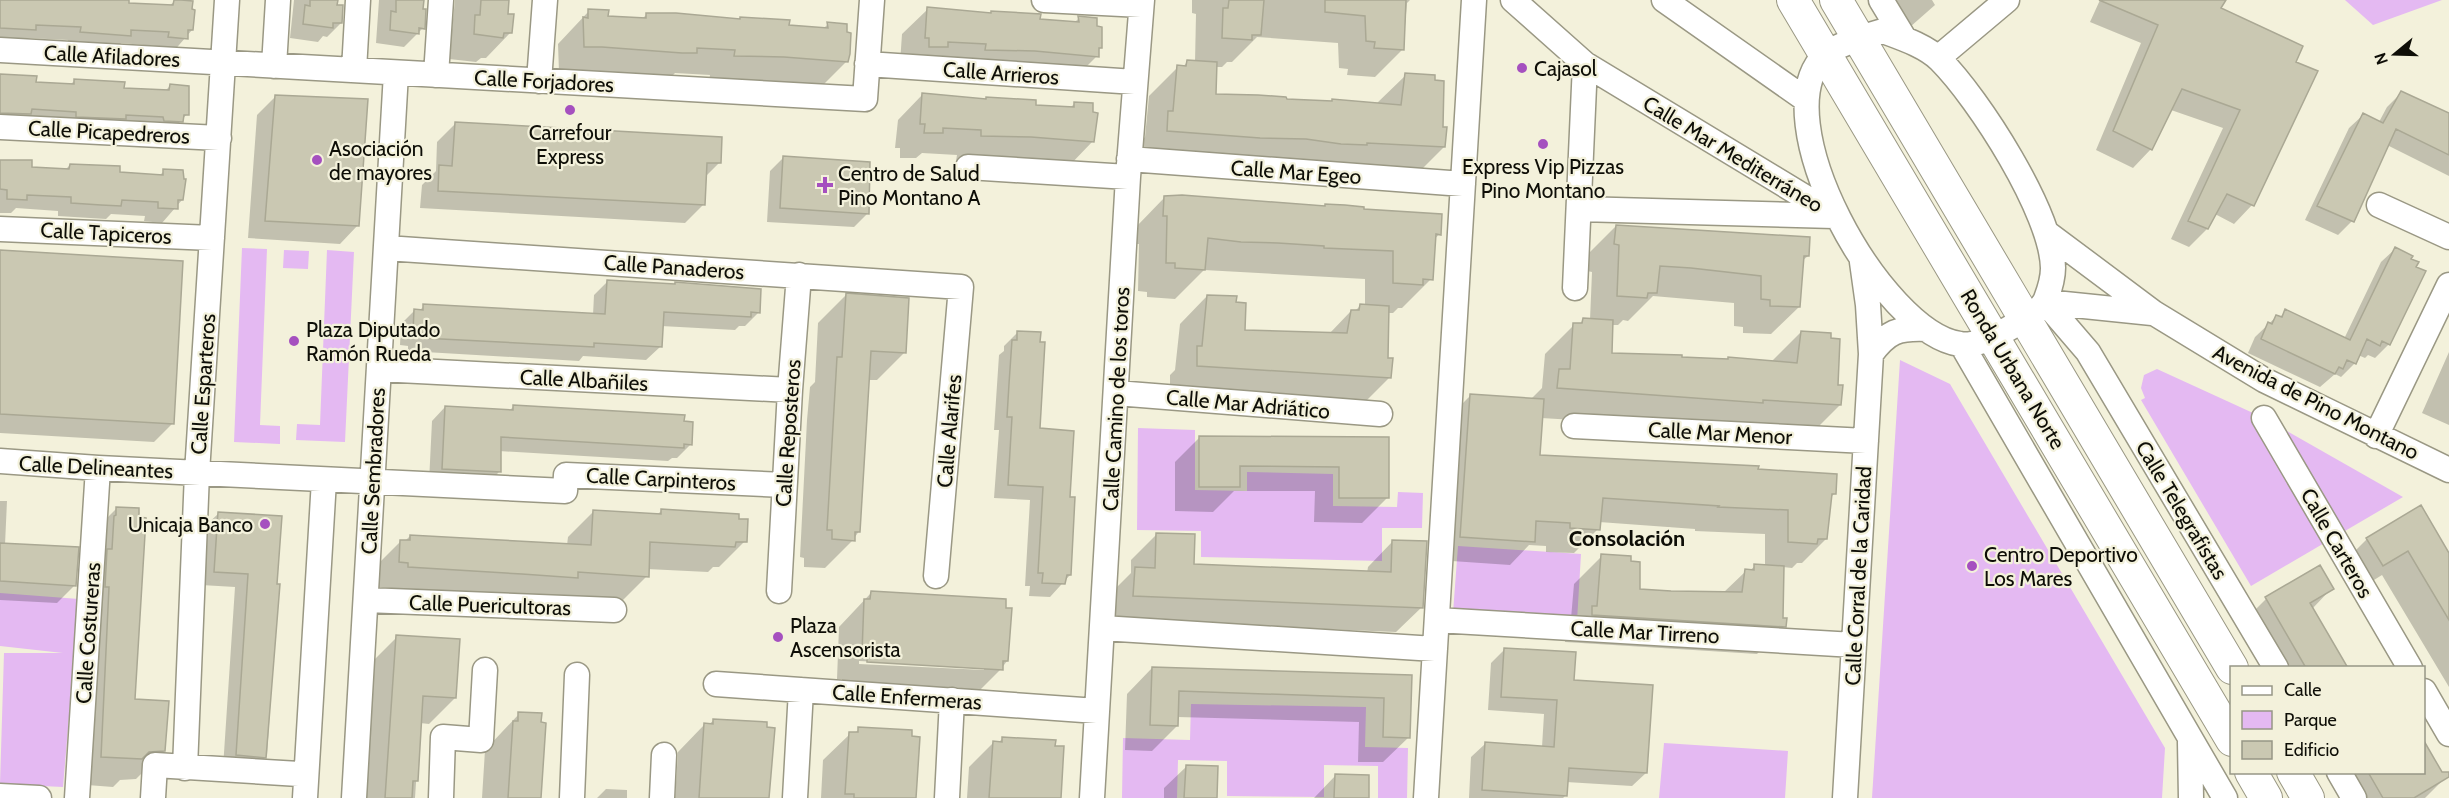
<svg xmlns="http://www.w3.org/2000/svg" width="2449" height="798" font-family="Cabin,sans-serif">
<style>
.green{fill:#e4b9f2}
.shadow{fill:#0003;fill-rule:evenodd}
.building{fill:#cac8b2;stroke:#aaa894;stroke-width:1.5}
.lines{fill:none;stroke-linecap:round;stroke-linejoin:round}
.minor-casing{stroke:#9a9884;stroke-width:27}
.major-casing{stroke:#9a9884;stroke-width:34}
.minor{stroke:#fff;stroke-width:24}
.major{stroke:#fff;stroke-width:32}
.poi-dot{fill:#a550bf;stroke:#f3f1db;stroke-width:2}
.labels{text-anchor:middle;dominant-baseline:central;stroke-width:4.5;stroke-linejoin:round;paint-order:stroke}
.street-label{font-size:21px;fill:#0e0e07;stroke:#f3f1db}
.poi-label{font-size:21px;fill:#0e0e07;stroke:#f3f1db;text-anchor:start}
.neighbourhood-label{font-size:22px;font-weight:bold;fill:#0e0e07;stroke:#f3f1db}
</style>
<rect width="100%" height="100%" fill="#f3f1db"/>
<path class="green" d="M2345,0h97l-69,25z
M242,248l25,1 -7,176 20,1v18l-46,-2z
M284,250l25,1 -1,18 -25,-1z
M327,250l27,2 -9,190 -49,-2 1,-16 23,1z
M1900,360l50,24 215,364 -3,50h-290z
M2157,369l107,49 139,79 -152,89 -110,-186 4,-2 -4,-10 3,-13z
M1138,428l57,2v60l52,1v-19l86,2v32l64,1 1,-15 25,1 -1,35h-40v33l-181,-4v-26l-64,-1z
M1458,546l123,8 -4,67 -124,-8z
M0,593l79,6 -16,188 -63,-3 4,-131h59l-63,-7z
M1191,704l175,3 -1,40 43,1 -1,50h-29v-32l-54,-1v32l-97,-1v-35l-49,-1 -1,38h-55l1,-60 67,2z
M1664,743l124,8 -3,47h-126z"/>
<path class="shadow" d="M0,0h128v4l41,2 6,-5 17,29 -19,22 -18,-1 1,-5 -35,-3 -5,6 -49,-3 1,-6 -42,-2 -5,5 -21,-1z
M294,0h42l5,23 -14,14 -4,-1 -5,6 -28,-4z
M379,0h43l1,28 -19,19 -28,-4z
M455,0h53l-1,15 4,17 -25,26h-5l-5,4 -27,-3z
M1192,0h218l-3,3 -4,46 -28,28 -28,-2 1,-6 -9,-1 -1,-25 -81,-6 -25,25h-5l-5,5h-7v29l161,8 30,-29 35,53 3,19 -29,29 -276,-16 1,-18 5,-5 4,-41 29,-29h5l4,-5h8l1,-48 -4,-1z
M1894,0h38l3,5 -25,22z
M2100,0h124l-5,9 75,53 22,10 -64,133 -18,19 -19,-10 -8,15 -18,18 -18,-8 52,-111 -52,-18 -20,39 -18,19 -37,-18 45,-107 -51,-21z
M928,9l146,14 5,-5 21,29 -3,9 -25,25 -172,-18 2,-29z
M589,11l18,6 35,2 5,-5 176,15 5,-5 18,38 -25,25 -112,-6 1,-6 -35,-2 -5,5 -111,-6 -1,-28z
M0,76l35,7 35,2 5,-5 48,9 42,2 5,-5 17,28 -19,21 -168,-8z
M2401,93l48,22v61l-62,-31 -35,76 -14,14 -33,-15 44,-92 14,-13 16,7 8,-15z
M923,94l146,15 6,-6 18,38 -25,26 -112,-6 1,-6 -35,-2 -6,5h-16v-10h-5l3,-28z
M275,97l83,128 -18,19 -92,-6 9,-123z
M455,124l264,39 -14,14 -2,28 -18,18 -265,-15 2,-23 14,-14 1,-29z
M783,158l85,55 -14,14 -87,-5 3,-51z
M0,161l31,7 34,2 5,-5 48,8 41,3 5,-5 18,29 -20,23 -18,-2 1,-5 -34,-2 -5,5 -48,-3v-5l-42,-3 -5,5h-11z
M1165,197l197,14 78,23 -6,5 -3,40 -29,29h-4l-5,5h-5l-1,46 3,18 -28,28 -192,-12v-18l5,-5 5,-46 27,-28 28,7 9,28 85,3 22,-23h4l5,-5h5v-27l-161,-9 -29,29 -28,-2v-5l-9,-1 1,-47h-4l1,-17z
M1616,226l192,30 -6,5 -3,46 -28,27 -28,-1v-6l-9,-1v-23l-81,-7 -25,25 -5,-1 -5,5h-7v29l161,7 29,-29 35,54 4,19 -29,29 -270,-16 -2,38 218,15 77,23 -4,4 -4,41 -24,24h-5l-5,5 -9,-1 -2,52 4,7 -28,28 -192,-12v-7l5,-5 4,-46 28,-28 37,35 84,2 23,-22h3l6,-5h10v-32l-70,-3v-2l-96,-7 -1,7 -24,24 -28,-1v-6l-17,-1 -19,20 -73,-5 9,-140 24,-24 60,4 12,-12 3,-34 29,-29h5l4,-5h7l2,-48 -5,-1 1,-17z
M2395,249l14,10 5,9 10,4 -35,72 -14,14 -7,-3 -3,3 -7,-3 -3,8 -14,14 -6,-3 -15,13 -72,-34 7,-16 22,-21 2,2 7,-7 58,28 37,-77z
M0,252l172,172 -18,18 -154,-9z
M608,281l151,31 -14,14h-6l-4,4 -74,-4 -1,21 -14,13 -63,-4 -4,5 -171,-10v-5l-8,-1 1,-21 14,-14 4,1 5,-5 169,9 1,-20z
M846,295l59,57 -28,28h-9l-9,151 -6,9 -28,28 -21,-1v-9l-4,-1 7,-137 3,-33 5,-5 3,-59z
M1018,332l20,98 30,68 2,77 -20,22 -21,-1 1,-10h-5l5,-86 -36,-2 5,-68h-5l5,-75 5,-4v-5z
M2449,352v73l-27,-12z
M514,406l169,17 8,21 -14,14h-5l-4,3 -169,-10v21l-14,14 -56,-4 3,-61 13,-14 64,4z
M1200,437l187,2v59l-25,25 -48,-1 1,-31h-81l-21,21 -38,-1v-49z
M0,501h7l-2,44 70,40 -18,18 -57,-3z
M117,508l17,193 30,50 -28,28 -16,1 -7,7 -39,-3 15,-248z
M662,510l83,31 -26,26h-6l-5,5 -61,-3v7l-26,26 -238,-9v-5l-9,-1 1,-20 26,-26h4l5,-5 157,9 1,-8 25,-25 64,3z
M218,514l60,72 -11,170 -14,14 -30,-2 12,-181 -34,-2 3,-58z
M1157,534l35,32 175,7 1,-6 25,-26 29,66 -26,25 -287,-12 1,-26 21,-21v-13z
M2367,539l82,16v132l-67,-112 -24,15 -16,-26z
M2332,588l-20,21 34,59h-79l-26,-44 25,-25z
M871,593l136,68 -6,8 -26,26 -134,-7 1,-9h-5l2,-52zM859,661l125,6v3l-125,-6z
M397,637l58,61 -26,26 -9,-1 -5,75h-54l10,-135z
M1505,649l68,32 73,92 -14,13 -66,-4v13l-3,3h-94l2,-41 14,-13 57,3 2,-33 -56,-4 3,-47z
M1152,668l258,8 -1,61 -26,25h-25l1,-40 -182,-5v9l-25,25 -27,-1 2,-56z
M519,714l20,84h-57l3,-48z
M714,720l59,9 -4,69h-94l3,-46 26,-27h4z
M859,729l56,69h-94l2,-38 27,-26h4z
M1003,738l56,60h-92l2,-31 24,-24h5z
M2432,757l12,22 -19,19h-82l-15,-26h96v-10z
M1186,767l30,31h-52v-10z
M1336,775l31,23h-53z
M606,789l21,1v8h-30z"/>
<path class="building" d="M0,0h129v3l44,2 1,-5h7l12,1 -1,8 3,1 -2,20h-5v9l-20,-2 1,-5 -38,-2v6l-51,-4 1,-5 -45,-2v5l-36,-2z
M310,0h28l-1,5h6l-1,18h-9v5l-30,-4 2,-19 5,1z
M396,0h28l-1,9h3l-1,20 -6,-1v6l-29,-4 1,-19 5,1z
M481,0h28l-1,14h6l-2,19h-8l-1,5 -29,-4 1,-19h5z
M1229,0h35l-3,35h-9v5l-30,-2 1,-30h5z
M1325,0h81l-2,50 -30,-2 1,-6 -9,-1 -1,-25 -40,-4z
M2099,0h127l-5,8 82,38 -7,16 22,9 -64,135 -27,-12 -19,35 -20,-8 52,-111 -58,-21 -30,61 -39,-19 45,-106z
M927,7l64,6v-2l50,3 -1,5 39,3 -1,-6 19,2v8l5,1v21h-3v9l-64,-6 -50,-1 1,-6 -38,-2v5h-19v-9h-4z
M588,9l21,1 -1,6 38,2v-5h30l64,6v-2l50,3 -1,5 39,3 -1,-6 20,2v8l4,1 -1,21 -2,8 -64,-5 -50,-1 1,-6 -38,-2v5h-15l-80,-6h-18l-1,-30 5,1z
M1187,60l30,2 -1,32 42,1 28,2 1,2 45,2v-2l69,6 4,-32 30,2v5l9,1 -1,46h4l-2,20 -78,-4v2l-26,-1 -35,-5 -46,-1 -93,-7 1,-20h5l4,-46 9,1z
M0,74l37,2 -1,6 38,2v-5l51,3 -1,6 45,2 1,-6 19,2v29h-5l-1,7 -19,-1 -1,-4 -37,-2v4l-50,-2v-5l-44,-3 -1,5 -31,-1z
M2401,91l48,22v42l-53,-26 -42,93 -37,-16 46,-93 20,10z
M922,93l64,6v-2l50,3v5l38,2v-5l19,1v9l5,1 -4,29 -63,-5 -50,-1v-6l-38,-2v5h-19l1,-9h-5z
M275,95l93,4 -9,127 -94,-5z
M455,122l267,15 -1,26h-14l-2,42 -267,-14 1,-26 13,1z
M783,156l87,6 -1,52 -89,-6z
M0,160h32v7l37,2 1,-5 50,2v6l43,3v-6l20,1 1,9h2l-3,21h-5v9l-20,-1v-6l-36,-2 -1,6 -20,-1 -30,-2v-6l-44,-2v5l-20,-1v-9l-7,-1z
M1182,195l143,11v-2l20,1 19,2v2l78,5 -1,21 -5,-1 -3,46 -10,-1v6l-30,-2v-32l-69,-3v-2l-46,-3 -37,-1 -33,-4 -3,32 -30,-2v-5h-9l1,-47h-4l1,-20z
M1616,225l194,12 -1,19h-5l-4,51 -30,-1v-6l-9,-1v-23l-70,-8 -31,-2 -3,27h-9l-1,5 -30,-2 2,-51 -5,-1z
M2395,247l18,9 -2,3 8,3 -3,5 10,4 -36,74 -8,-4 -2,5 -13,-7 -11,25 -9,-4 -4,9 -4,-2 -4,7 -74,-35 7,-17 4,2 4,-9 6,2 3,-8 65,31z
M0,250l183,11 -9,163 -174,-10z
M607,280l68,4v-2l86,7 -1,24 -9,-1v5l-87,-5 -2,35 -68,-4v4l-172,-9v-5l-9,-1 1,-23 9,1v-6l182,10z
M846,293l63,5 -3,55 -35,-2 -11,181h-5v9l-23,-2v-9h-5l10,-173h5z
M1207,295l30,1 -1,6 10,1 -1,27 102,3 4,-23h8l1,-6 29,2 -1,52h5l-2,20 -194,-12v-20h5z
M1583,318l30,2 -1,33 70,2v2l46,2v-2l69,6 4,-32 30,2v5l9,1 -2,46h5l-2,20 -78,-5v3l-206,-15 2,-19h11l3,-46h9z
M1017,331l24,1 -1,10h5l-5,86 34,3 -4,66h5l-4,78h-4l-2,9 -23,-1 1,-10h-5l5,-86 -35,-2 4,-68h-5l2,-33 3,-44h5z
M1470,394l74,5 -4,56 219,11 -1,3 79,5 -1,20h-4l-5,45h-9l-1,5 -29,-2v-32l-70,-3 1,-1 -116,-8 -3,32 -30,-2v-5l-34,-2 -1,21 -75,-5z
M513,405l172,10 -1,6 9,1 -1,23 -8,-1v4l-183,-11v35l-59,-3 3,-63 68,4z
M1199,436l190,1v61h-50v-31l-99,-1v21h-41z
M2421,505l28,48v67l-41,-69 -25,15 -17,-28z
M116,507l23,1v9l7,1 -11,181 34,2 -4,50 -16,1 -7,7 -41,-2 8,-170h-4l2,-38h5l2,-33 2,-1z
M661,509l78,5v5h9l-1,23h-11l-1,5 -85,-5 -1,35 -71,-5v6l-56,-4 -114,-7v-4l-9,-1 1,-22h10v-5l181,10 2,-35 68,4z
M218,512l64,4 -5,68h3l-14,174 -30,-3 12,-181 -34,-2z
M1156,533l39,1 -1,30 197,8 1,-32 35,1 -4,67 -290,-12 2,-29 20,1z
M0,543l79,4 -3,39 -76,-5z
M1601,554l30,2v5l9,1v27l31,2 71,1 3,-23 9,1v-6l30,2 -1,52h4l-1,9 -194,-12v-9h5z
M2320,565l14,24 -24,14 38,65h-42l-41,-71z
M871,591l135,8v9h6l-4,53h-5v9l-136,-8v-9h-5l2,-54h6z
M396,635l64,4 -4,59 -33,-2 -5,85h-5l-1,17h-27z
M1504,648l72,4 -2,28 79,5 -6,88 -78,-5 -2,28 -85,-6 3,-48 69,5 3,-47 -56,-3z
M1152,667l260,8 -2,63 -27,-1 1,-39 -205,-7 -1,35 -28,-1z
M518,712l24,1 -1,9 5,1 -5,75h-33l5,-77h5z
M713,719l54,3v5l8,1 -6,70h-70l5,-75 9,1z
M858,727l54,3v6l8,1 -4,61h-62v-4h-9l4,-62h9z
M1002,737l54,3 -1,6h9l-3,52h-72l4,-57 9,1z
M2424,741l18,31h7v5l-35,21h-31l-15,-26h56z
M1186,765l32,1 -1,32h-33z
M1335,774l34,1v23h-35z"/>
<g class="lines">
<defs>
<path id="minor" d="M1044,0l97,5
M1513,0l72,64 251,152
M1664,0l141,99
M1881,0l23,38
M1883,31c19,7 43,15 57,29 39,39 112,153 113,208 0,9 -4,23 -7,31 -5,13 -35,28 -47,35 -8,6 -29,12 -39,10 -78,-11 -200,-227 -135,-289 11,-10 44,-20 58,-24z
M0,50l865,49 7,-99
M1938,58l69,-58
M867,64l268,18
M274,66l4,-66
M354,70l4,-70
M436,75l5,-75
M539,81l6,-81
M0,127l219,11
M1129,159l334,25
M968,167l160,10
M2379,205l70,32
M1579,209l255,7
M0,229l212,9
M2047,233l107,80 110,67 185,90
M386,248l575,39 -25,289
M1575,288l10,-224
M2045,302l43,50 188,316
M2045,302l107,11
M1962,345l263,453
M1871,354c17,-23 27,-26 55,-25
M379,369l411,21
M1116,393l264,21
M2264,418l146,250
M1574,426l292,15
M2376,436l73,-151
M0,461l98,7 467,23 1,-16 218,10
M779,591l11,-201 9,-115
M366,600l248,10
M1437,620l417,25
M1102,628l333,21
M716,684l381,27
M2424,691l25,43
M2190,742l1,56
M185,768l12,-295 30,-473
M2339,772l15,26
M0,796l39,2
M77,798l21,-330
M153,798l2,-33 144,9
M305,798l19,-318
M354,798l42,-725
M441,798l2,-61 38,3 4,-70
M572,798l5,-123
M662,798l2,-43
M795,798l6,-108
M947,798l5,-98
M1092,798l36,-621 14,-177
M1426,798l48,-798
M1845,798l26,-444 -3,-49 -6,-43"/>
<path id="major" d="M1793,0l439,740
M1836,0l396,668
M2251,772l15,26
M2293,772l15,26"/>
</defs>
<use href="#minor" class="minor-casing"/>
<use href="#major" class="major-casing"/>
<use href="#minor" class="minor"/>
<use href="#major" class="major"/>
</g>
<g class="poi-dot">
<circle cx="1522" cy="68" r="6"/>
<circle cx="570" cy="110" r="6"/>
<circle cx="1543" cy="144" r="6"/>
<circle cx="317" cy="160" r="6"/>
<path d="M822 176h6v6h6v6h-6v6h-6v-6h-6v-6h6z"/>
<circle cx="294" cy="341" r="6"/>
<circle cx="265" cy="524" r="6"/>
<circle cx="1972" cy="566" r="6"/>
<circle cx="778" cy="637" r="6"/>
</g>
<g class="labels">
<g class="street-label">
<text transform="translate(112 56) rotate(3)">Calle Afiladores</text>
<text transform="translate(1001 73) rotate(4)">Calle Arrieros</text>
<text transform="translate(544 81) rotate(3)">Calle Forjadores</text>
<text transform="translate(109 132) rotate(3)">Calle Picapedreros</text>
<text transform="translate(1733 154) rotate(31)">Calle Mar Mediterráneo</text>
<text transform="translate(1296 172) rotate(4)">Calle Mar Egeo</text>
<text transform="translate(106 233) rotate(3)">Calle Tapiceros</text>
<text transform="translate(674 267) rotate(4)">Calle Panaderos</text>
<text transform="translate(2013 369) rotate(59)">Ronda Urbana Norte</text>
<text transform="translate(584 380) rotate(3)">Calle Albañiles</text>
<text transform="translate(203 384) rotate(-86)">Calle Esparteros</text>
<text transform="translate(1116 399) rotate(-87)">Calle Camino de los toros</text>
<text transform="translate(2316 402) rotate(27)">Avenida de Pino Montano</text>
<text transform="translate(1248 404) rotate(5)">Calle Mar Adriático</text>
<text transform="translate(949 431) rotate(-85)">Calle Alarifes</text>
<text transform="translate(788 433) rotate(-86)">Calle Reposteros</text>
<text transform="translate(1720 433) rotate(3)">Calle Mar Menor</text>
<text transform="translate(96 467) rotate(3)">Calle Delineantes</text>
<text transform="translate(373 471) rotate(-87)">Calle Sembradores</text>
<text transform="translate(661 479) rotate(3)">Calle Carpinteros</text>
<text transform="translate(2182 510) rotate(59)">Calle Telegrafistas</text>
<text transform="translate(2337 543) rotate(60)">Calle Carteros</text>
<text transform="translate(1858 576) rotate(-87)">Calle Corral de la Caridad</text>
<text transform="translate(490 605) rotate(2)">Calle Puericultoras</text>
<text transform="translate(1645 632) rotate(3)">Calle Mar Tirreno</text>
<text transform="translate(88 633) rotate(-86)">Calle Costureras</text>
<text transform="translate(907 697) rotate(4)">Calle Enfermeras</text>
</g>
<g class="poi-label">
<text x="1534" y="68">Cajasol</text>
<text x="570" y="132" text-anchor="middle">Carrefour<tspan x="570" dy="24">Express</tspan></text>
<text x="329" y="148">Asociación<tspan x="329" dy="24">de mayores</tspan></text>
<text x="1543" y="166" text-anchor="middle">Express Vip Pizzas<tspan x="1543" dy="24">Pino Montano</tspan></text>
<text x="838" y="173">Centro de Salud<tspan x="838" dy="24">Pino Montano A</tspan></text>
<text x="306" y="329">Plaza Diputado<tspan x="306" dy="24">Ramón Rueda</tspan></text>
<text x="253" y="524" text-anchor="end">Unicaja Banco</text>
<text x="1984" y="554">Centro Deportivo<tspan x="1984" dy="24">Los Mares</tspan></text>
<text x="790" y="625">Plaza<tspan x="790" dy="24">Ascensorista</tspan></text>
</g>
<g class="neighbourhood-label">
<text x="1627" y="538">Consolación</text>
</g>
</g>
<rect x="2230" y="666" width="195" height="108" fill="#f3f1db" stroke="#979686" stroke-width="1.5"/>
<rect x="2242" y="686" width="30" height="9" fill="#ffffff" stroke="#979686" stroke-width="1.5"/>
<text x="2284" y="696" font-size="18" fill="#0e0e07">Calle</text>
<rect x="2242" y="711" width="30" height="18" fill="#e4b9f2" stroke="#979686" stroke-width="1.5"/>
<text x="2284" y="726" font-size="18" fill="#0e0e07">Parque</text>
<rect x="2242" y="741" width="30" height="18" fill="#cac8b2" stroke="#979686" stroke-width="1.5"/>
<text x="2284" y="756" font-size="18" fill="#0e0e07">Edificio</text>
<g transform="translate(2395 54) rotate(251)" stroke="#f3f1db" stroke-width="4.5" paint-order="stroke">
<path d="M0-4.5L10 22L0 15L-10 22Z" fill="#0e0e07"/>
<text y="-9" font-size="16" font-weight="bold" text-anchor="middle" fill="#0e0e07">N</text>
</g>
</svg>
